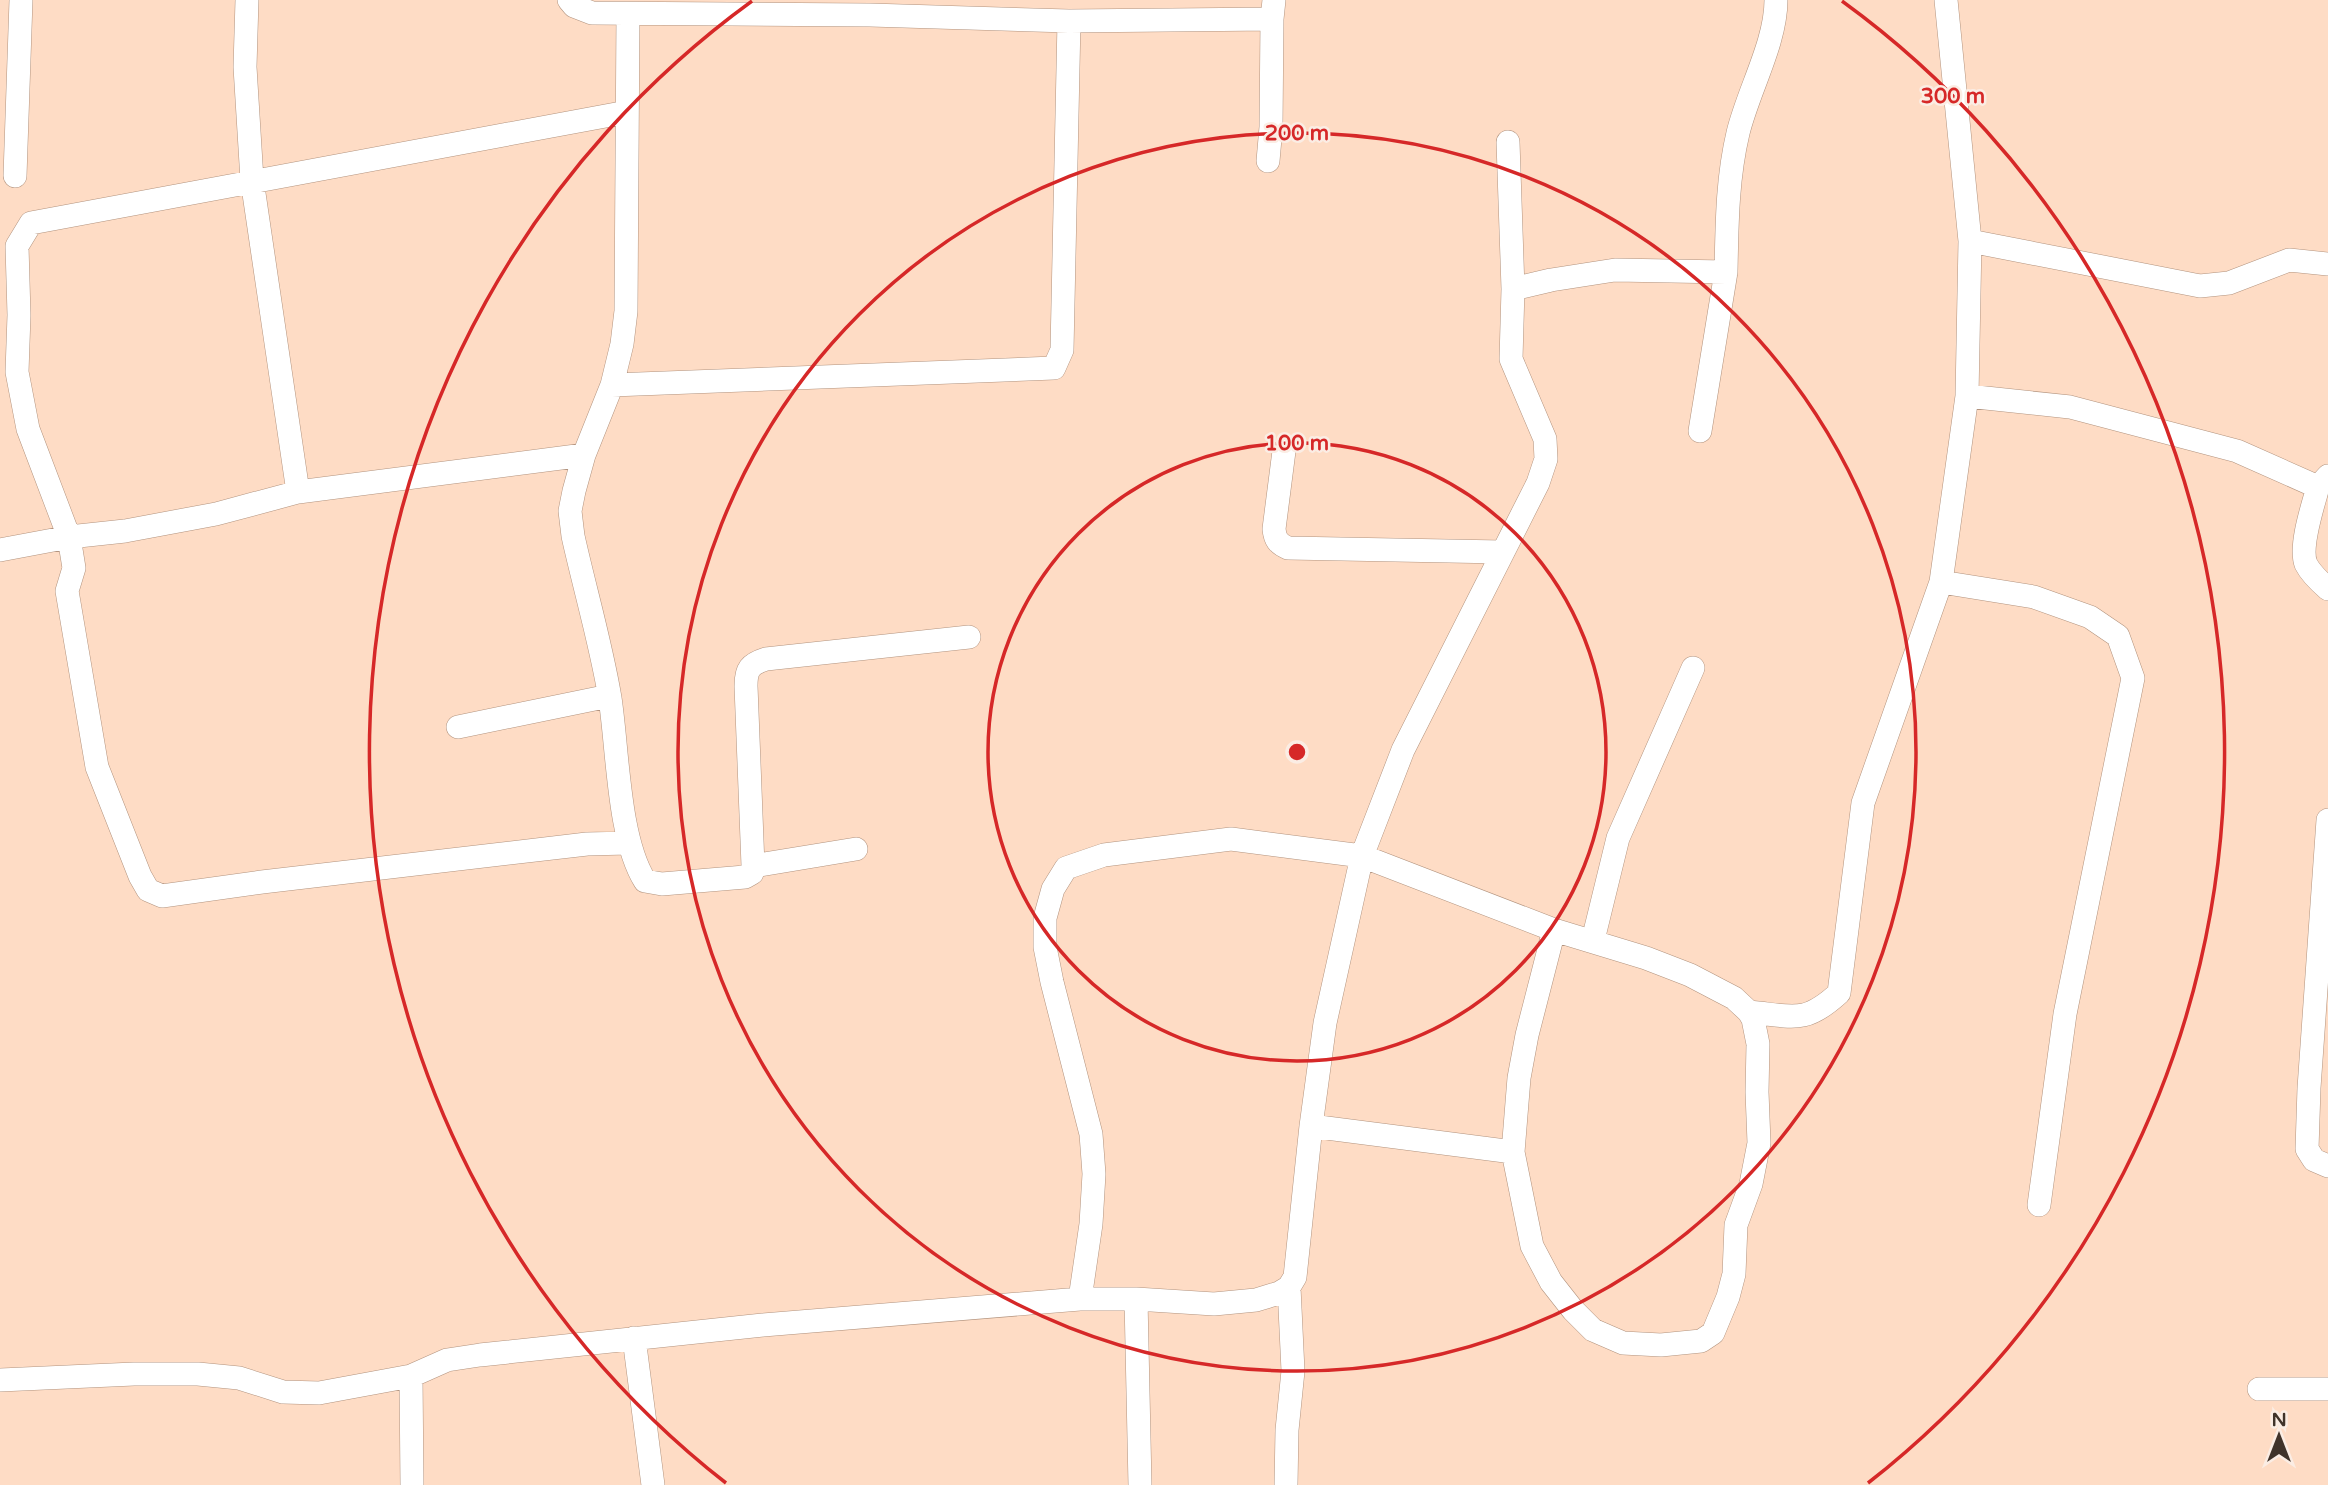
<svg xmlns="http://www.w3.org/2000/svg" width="2328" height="1485" font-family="'Varela Round',sans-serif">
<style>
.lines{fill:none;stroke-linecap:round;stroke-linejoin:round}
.street-casing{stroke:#b2937e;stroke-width:24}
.street{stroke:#fff;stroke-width:23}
.ring{fill:none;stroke:#d62828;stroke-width:3.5}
.centre{fill:#d62828;stroke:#fbede4;stroke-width:3.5}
.ring-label{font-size:21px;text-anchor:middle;font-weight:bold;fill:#d62828;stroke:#fbede4;stroke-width:5;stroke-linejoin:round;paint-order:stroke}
</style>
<rect width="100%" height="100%" fill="#fedcc5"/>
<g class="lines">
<defs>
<path id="street" d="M247,0l-2,67 7,113 46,312
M569,0l5,6 18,7 278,2 199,6 203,-2 2,-19
M628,14l-2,297 -4,33 -10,41 -28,70 -10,36 -4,20 3,25c12,54 28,108 37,162 8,53 8,140 35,183l17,3 83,-7 7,-4 1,-7 -7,-180c0,-17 4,-22 20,-27l203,-22
M1508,142l5,147
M1268,161l3,-34 1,-108
M15,176l6,-176
M1970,241l230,45 29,-3 60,-23 39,4
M612,385l442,-17 8,-18 7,-329
M1967,396l103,11 167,44 81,36 10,-11
M1700,431l26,-159
M1284,451l-10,78c1,10 4,15 14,19l214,4
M584,455l-286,37 -82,22 -91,17 -56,6 5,31 -7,23 30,176 43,109 8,14 14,6 100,-14 325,-38 41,-1
M2318,487c-5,18 -19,60 -12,77 5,10 14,18 22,25
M0,550l69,-13 -41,-108 -11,-57 2,-57 -2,-69 14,-23 596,-111
M1941,582l93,15 56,20 28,19 15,42 -68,336 -26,191
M458,727l151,-31
M2328,820l-19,268 -2,61 7,11 14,6
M753,866l103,-17
M1593,940l25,-102 75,-170
M1749,1012c44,4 55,13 90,-19l24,-190 78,-221 26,-186 3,-155 -24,-241
M1311,1126l202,26
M1080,1299l11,-75 3,-50 -3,-40 -39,-152 -7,-35v-29l8,-29 13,-21 38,-13 127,-16 131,17 192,74 92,28 44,17 44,23 15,14 4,7 5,25 -1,48 2,51 -8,41 -15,41 -2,49 -6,23 -15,36 -12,8 -40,4 -38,-2 -30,-13 -20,-20 -22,-28 -19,-36 -19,-94 6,-74 8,-43 27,-105
M1136,1299l4,186
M634,1338l19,147
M411,1376l1,109
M0,1380l134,-6h64l41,4 44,14 36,1 92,-17 36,-16 33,-5 283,-30 317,-26h56l78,5 42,-4 23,-7 10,-6 6,-10 16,-151 14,-103 37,-167 41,-106 135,-267 8,-24 -1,-20 -34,-80 2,-70 38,-9 64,-10 111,2c1,-46 1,-93 12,-139 10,-42 38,-90 38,-133
M2259,1389h69
M1286,1485l1,-55 6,-59 -4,-84"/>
</defs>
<use href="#street" class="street-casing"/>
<use href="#street" class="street"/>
</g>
<g class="ring">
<circle cx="1297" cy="752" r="309"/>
<circle cx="1297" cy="752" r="619"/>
<path d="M726 1483A928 928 0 0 1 752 1M1842 1A928 928 0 0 1 1868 1483"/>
</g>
<circle cx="1297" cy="752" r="10" class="centre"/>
<g class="ring-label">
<text x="1953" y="103">300 m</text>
<text x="1297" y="140">200 m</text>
<text x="1297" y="450">100 m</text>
</g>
<g transform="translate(2279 1436)" stroke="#fbede4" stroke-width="5" paint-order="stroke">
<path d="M0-5L12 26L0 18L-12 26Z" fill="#40332a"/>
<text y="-10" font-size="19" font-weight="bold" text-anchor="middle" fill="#40332a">N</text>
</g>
</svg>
